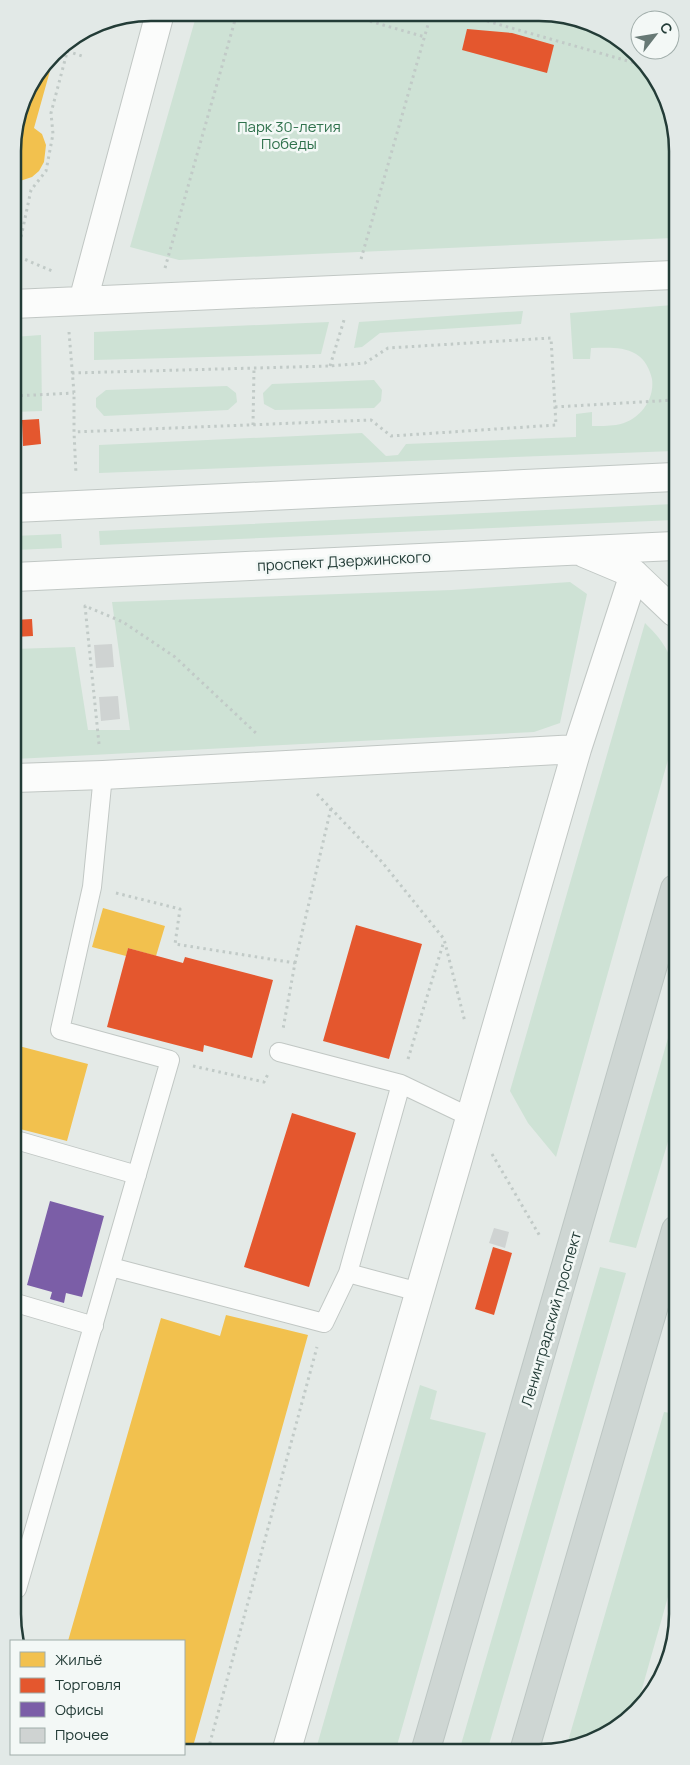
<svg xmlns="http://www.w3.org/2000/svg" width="690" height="1765" font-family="Manrope,sans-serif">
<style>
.green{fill:#cee2d5}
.homes{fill:#f2c14e}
.shops{fill:#e4572e}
.offices{fill:#7b5ea7}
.building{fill:#cfd3d2}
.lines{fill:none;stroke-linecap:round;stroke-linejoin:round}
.service-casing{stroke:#c1c7c4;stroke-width:20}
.minor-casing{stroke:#c1c7c4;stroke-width:30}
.secondary-casing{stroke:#c0c7c4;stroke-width:30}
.primary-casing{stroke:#bdc6c3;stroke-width:30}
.path{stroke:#c1cac7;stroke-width:3;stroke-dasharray:2.5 4;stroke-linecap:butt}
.service{stroke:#fbfcfb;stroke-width:18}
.minor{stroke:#fbfcfb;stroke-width:28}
.secondary{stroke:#fbfcfb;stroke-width:28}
.primary{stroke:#ced6d3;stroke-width:28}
.labels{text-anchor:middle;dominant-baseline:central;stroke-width:5;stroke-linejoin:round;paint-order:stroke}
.park-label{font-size:15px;fill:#2f714c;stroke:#f3f8f6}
.street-label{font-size:15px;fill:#233c37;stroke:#f3f8f6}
.rim{fill:none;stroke:#233c37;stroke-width:2.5}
</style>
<rect width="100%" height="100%" fill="#e4eae7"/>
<path class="green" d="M197,13l369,2 65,32 42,68v123l-494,22 -49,-13z
M673,305l1,146 -575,22v-28l263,-12 24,23 12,-1 8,-11 170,-7v-23l16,-2v14c8,0 16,0 24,-1 22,-3 39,-24 36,-46 -2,-9 -7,-20 -16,-25 -13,-8 -31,-6 -45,-6l-1,11h-17l-3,-46z
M523,311l-2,13 -141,9 -18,14 -8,1 5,-26z
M329,322l-8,32 -227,6v-28z
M41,335l1,76 -28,1 -1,-75z
M374,380l8,10 -1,11 -7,7 -99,2 -11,-6 -1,-11 9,-9z
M227,386l9,7 1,9 -9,8 -124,6 -8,-9v-9l10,-8z
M674,504v16l-574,25 -1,-14z
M61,534l1,14 -48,2v-14z
M570,582l17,12 -27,129 -26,9 -519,27 -1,-110 61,-2 13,83h42l-18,-128 340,-12z
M645,623c7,7 15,15 20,24 15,24 11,68 8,95l-117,415 -28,-34 -18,-32z
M675,1014l1,101 -40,133 -27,-6z
M600,1267l26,6 -138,475h-28z
M420,1385l17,6 -7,28 56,14 -90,316h-80z
M664,1412l13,2v151l-41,145 -61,38h-9z"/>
<path class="homes" d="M55,53l-21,75 8,6 4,11 -2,17 -5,9 -7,6 -12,4 -7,23v-63l14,-52z
M103,908l62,18 -9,30 -28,-8 -2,8 -34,-9z
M15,1045l73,19 -21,77 -47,-12 -2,7h-2z
M226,1315l82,20 -116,415h-8v-109h-116l93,-323 59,18z"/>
<path class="shops" d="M467,29l45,4 42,12 -7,28 -85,-23z
M39,419l2,25 -18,2 -1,-26z
M32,619l1,17 -19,1v-17z
M356,925l66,19 -33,115 -66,-18z
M128,948l55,15 2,-6 88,23 -21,78 -48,-13 -1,7 -96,-25z
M292,1113l64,20 -47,154 -65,-20z
M493,1247l19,6 -18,62 -19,-6z"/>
<path class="offices" d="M50,1201l54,15 -22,81 -16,-4 -2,10 -14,-4 2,-7 -25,-7z"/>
<path class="building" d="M112,644l2,23 -18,1 -2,-23z
M118,696l2,23 -19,2 -2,-24z
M494,1228l15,4 -4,16 -16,-5z"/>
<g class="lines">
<defs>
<path id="service" d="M279,1052l122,32 -53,189
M401,1084l69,33
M16,1140l121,35
M111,1267l213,56 24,-50 71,19
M16,1303l78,23
M17,1589l153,-529 -110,-30 32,-143 11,-112"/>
<path id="minor" d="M83,301l77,-288
M13,304l660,-29
M15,778l88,-3 474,-26
M287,1749l290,-1000 57,-175"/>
<path id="secondary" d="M14,508l660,-31
M584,553l50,21 40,38
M14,577l660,-31"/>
<path id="primary" d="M525,1748l151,-518
M426,1749l249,-860"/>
</defs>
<use href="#service" class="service-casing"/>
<use href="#minor" class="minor-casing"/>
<use href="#secondary" class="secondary-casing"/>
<use href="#primary" class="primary-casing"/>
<path class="path" d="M345,14l80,23
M462,14l180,51
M67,51l18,6
M17,256l14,-66 15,-19 7,-37 -2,-21 19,-72
M13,257l4,-1 35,15
M361,259l70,-245
M165,268l72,-255
M69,332l5,61v39l2,42
M330,366l14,-46
M72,373l258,-7 35,-3 23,-15 163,-10 5,87 -165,11 -20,-16 -297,12
M14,396l60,-3
M555,407l119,-7
M253,425l1,-57
M99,744l-14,-138 38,16 52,35 83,78
M317,794l65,68 62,77 21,83
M116,893l64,16 -5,35 120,19 -12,66
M295,963l36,-155
M408,1059l36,-118
M193,1066l71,16 4,-8
M492,1154l49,84
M208,1750l109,-403"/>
<use href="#service" class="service"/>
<use href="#minor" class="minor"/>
<use href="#secondary" class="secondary"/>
<use href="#primary" class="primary"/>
</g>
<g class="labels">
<g class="park-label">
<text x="289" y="126">Парк 30-летия<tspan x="289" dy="17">Победы</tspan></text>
</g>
<g class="street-label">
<text transform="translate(344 561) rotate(-3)">проспект Дзержинского</text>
<text transform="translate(551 1319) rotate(-74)">Ленинградский проспект</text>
</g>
</g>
<path d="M0 0H690V1765H0ZM151 21H539A130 130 0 0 1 669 151V1614A130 130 0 0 1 539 1744H151A130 130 0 0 1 21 1614V151A130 130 0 0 1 151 21Z" fill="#e2e9e7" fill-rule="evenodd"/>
<path class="rim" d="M151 21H539A130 130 0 0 1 669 151V1614A130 130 0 0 1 539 1744H151A130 130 0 0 1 21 1614V151A130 130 0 0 1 151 21Z"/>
<rect x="10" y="1640" width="175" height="115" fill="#f3f8f6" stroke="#a0adaa"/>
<rect x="20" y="1652" width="25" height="15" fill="#f2c14e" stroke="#a0adaa"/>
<text x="55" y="1665" font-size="15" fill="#233c37">Жильё</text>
<rect x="20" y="1678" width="25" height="15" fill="#e4572e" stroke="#a0adaa"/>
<text x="55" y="1690" font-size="15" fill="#233c37">Торговля</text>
<rect x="20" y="1702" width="25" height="15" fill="#7b5ea7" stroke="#a0adaa"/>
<text x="55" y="1715" font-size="15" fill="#233c37">Офисы</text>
<rect x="20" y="1728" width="25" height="15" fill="#cfd3d2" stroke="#a0adaa"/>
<text x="55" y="1740" font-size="15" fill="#233c37">Прочее</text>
<g transform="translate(655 35) rotate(59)"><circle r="24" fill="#f3f8f6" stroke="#a0adaa"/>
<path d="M0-4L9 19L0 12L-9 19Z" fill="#677975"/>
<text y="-8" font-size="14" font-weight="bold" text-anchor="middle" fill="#233c37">С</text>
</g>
</svg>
